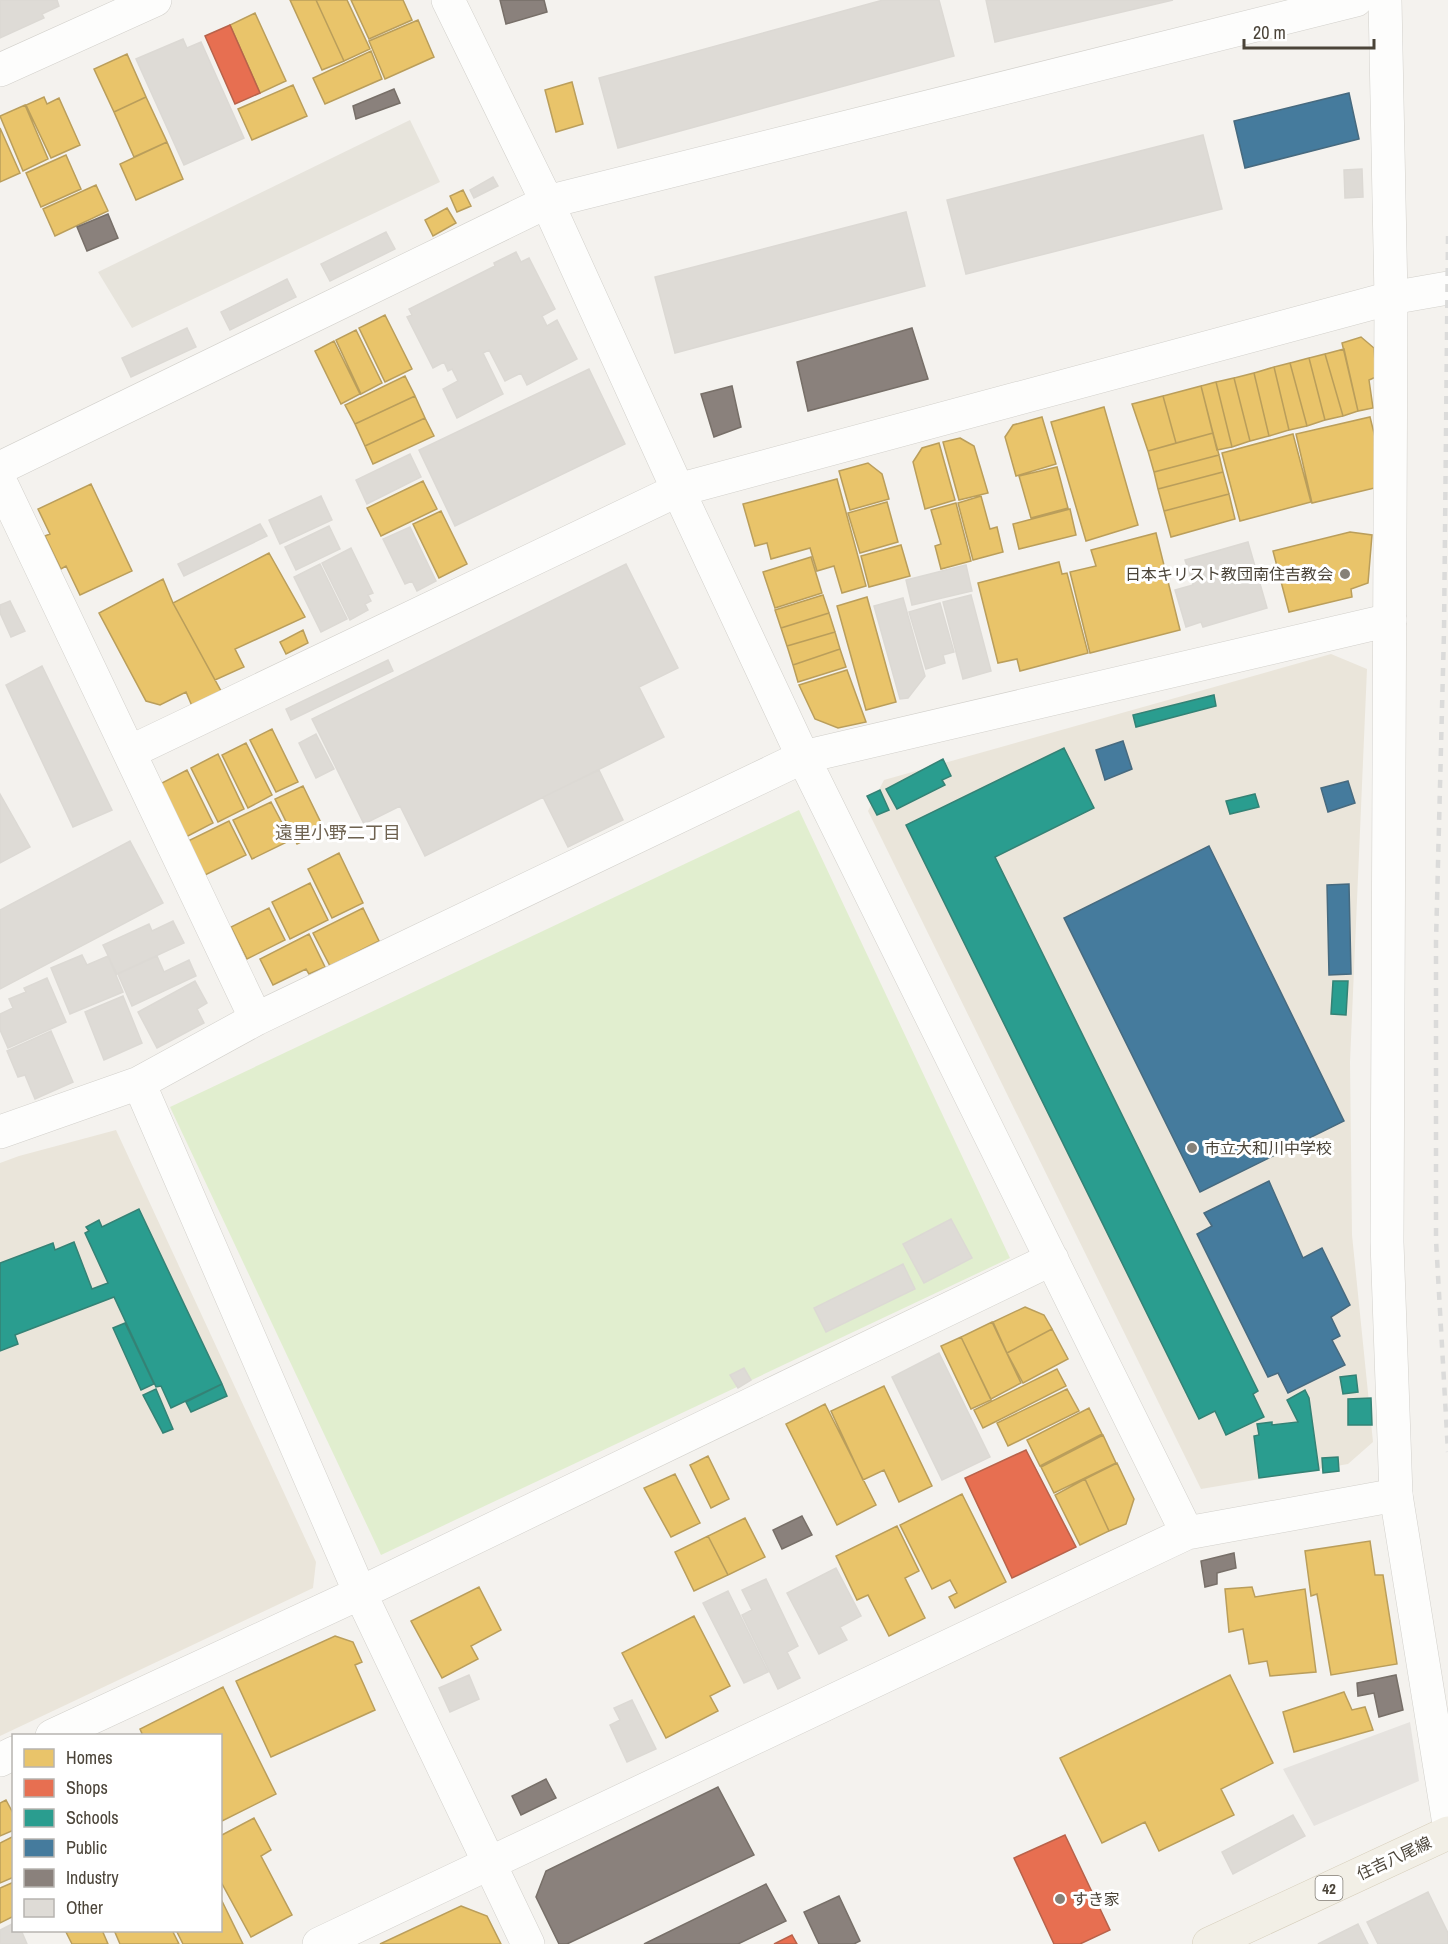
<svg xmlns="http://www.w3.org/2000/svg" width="1448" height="1944" font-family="'Archivo Narrow','Noto Sans JP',sans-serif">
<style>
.residential{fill:#e7e4dc}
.education{fill:#eae5da}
.green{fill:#e1eecf}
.parking{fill:#e6e3df}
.homes{fill:#e9c46a;stroke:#ba9e5b;stroke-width:1.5}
.shops{fill:#e76f51;stroke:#b8624a;stroke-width:1.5}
.schools{fill:#2a9d8f;stroke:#348275;stroke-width:1.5}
.public{fill:#457b9d;stroke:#476a7f;stroke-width:1.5}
.industry{fill:#8a817c;stroke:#776f68;stroke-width:1.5}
.building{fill:#dedbd6;stroke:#dcd9d4;stroke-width:1.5}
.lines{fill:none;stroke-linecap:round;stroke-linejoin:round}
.minor-casing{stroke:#d2d0cb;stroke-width:34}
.tertiary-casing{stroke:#d2d0cb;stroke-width:34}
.primary-casing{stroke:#d6cebb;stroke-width:34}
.minor{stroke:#fdfdfc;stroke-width:33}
.tertiary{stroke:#fdfdfc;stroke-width:33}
.primary{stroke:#f2efe6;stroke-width:33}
.rail{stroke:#dbdbda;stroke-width:4.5;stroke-dasharray:8 8;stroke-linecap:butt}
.poi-dot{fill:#868178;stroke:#fff;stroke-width:2}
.labels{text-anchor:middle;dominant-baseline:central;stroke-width:6;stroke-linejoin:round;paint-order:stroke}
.shield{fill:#fff;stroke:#817c74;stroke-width:1.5}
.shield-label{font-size:15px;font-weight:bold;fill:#4b4439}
.poi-label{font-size:16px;fill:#4b4439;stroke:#fff;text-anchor:start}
.street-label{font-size:16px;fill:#4b4439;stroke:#fff}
.neighbourhood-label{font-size:18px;fill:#6e6250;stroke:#fff}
</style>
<rect width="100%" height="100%" fill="#f4f2ee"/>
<path class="residential" d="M410,120l30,62 -308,146 -34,-56z"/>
<path class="education" d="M1331,654l36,15 -17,393 2,173 21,207 -25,22 -147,25 -333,-678 16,-31z
M116,1130l200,432 -3,26 -313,148v-573l19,-7z"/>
<path class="green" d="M799,810l211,448 -629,297 -211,-448z"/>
<path class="parking" d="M1410,1722l9,59 -105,45 -31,-57z"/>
<path class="homes" d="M290,0h26l28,61 -22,9z
M316,0h31l23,49 -26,12z
M351,0h52l9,20 -43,19z
M255,13l31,68 -26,12 -30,-68z
M418,20l16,37 -49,22 -16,-38z
M371,51l11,28 -57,25 -12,-26z
M127,54l19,43 -32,15 -20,-43z
M572,82l11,42 -27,8 -11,-42z
M293,85l14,31 -55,24 -14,-31z
M44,97l3,7 12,-6 21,47 -29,13 -25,-53z
M146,97l21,45 -33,15 -20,-45z
M25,105l23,54 -25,12 -23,-55z
M0,128l20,45 -20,9z
M167,142l16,37 -47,21 -16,-36z
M66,155l15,34 -40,18 -15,-34z
M96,185l12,26 -53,25 -12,-27z
M463,190l8,16 -14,6 -7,-16z
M447,208l9,15 -23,13 -8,-16z
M385,315l27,54 -27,13 -26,-54z
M356,330l26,53 -21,11 -25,-54z
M1361,337l13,11 2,29 -7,3 4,28 -15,3 -16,-68z
M334,341l26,53 -19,10 -26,-53z
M1344,349l14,62 -15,5 -18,-62z
M1325,354l18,62 -18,4 -16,-62z
M1309,358l16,62 -18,6 -17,-63z
M1290,363l17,63 -18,4 -15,-63z
M1274,367l15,63 -20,6 -15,-63z
M1254,373l15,63 -19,5 -16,-63z
M405,376l10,20 -60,28 -10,-19z
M1234,378l16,63 -18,6 -16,-65z
M1216,382l16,65 -15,3 -16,-64z
M1201,386l12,47 -37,10 -13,-47z
M415,396l10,22 -60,28 -10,-22z
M1163,396l13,47 -28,8 -16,-47z
M1104,407l34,118 -52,16 -35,-119z
M1042,417l14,47 -40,12 -11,-39 8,-12z
M1370,417l17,68 -75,18 -16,-69z
M425,418l9,18 -61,28 -8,-18z
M1213,433l6,22 -65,17 -6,-21z
M1293,434l18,68 -71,19 -18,-68z
M960,438l14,8 14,47 -29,7 -16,-58z
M939,443l16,57 -30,9 -12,-47 9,-14z
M1219,455l4,17 -65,17 -4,-17z
M868,463l14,11 7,25 -39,11 -11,-39z
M1057,467l11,41 -37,10 -12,-42z
M1223,472l6,22 -65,17 -6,-22z
M837,479l29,107 -24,7 -8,-27 -17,5 -7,-23 -39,11 -4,-16 -12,3 -12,-42z
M423,481l14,28 -56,27 -14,-28z
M91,484l41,87 -52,24 -14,-29 -5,3 -16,-33 5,-2 -12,-25z
M1229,494l6,25 -64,18 -7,-26z
M981,496l9,33 7,-2 6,25 -30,8 -15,-57z
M887,502l11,40 -38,11 -12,-40z
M956,503l15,58 -30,8 -6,-23 6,-2 -10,-34z
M1070,509l6,26 -57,14 -6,-25z
M441,511l26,53 -28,14 -26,-54z
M1350,532l22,3 -4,48 -17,6 1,8 -63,15 -16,-61z
M1156,533l24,97 -90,23 -20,-81 26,-6 -5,-16z
M901,545l9,31 -41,11 -8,-31z
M269,553l36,64 -70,32 9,18 -29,13 -42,-77z
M811,557l11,36 -47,15 -12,-36z
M1059,562l3,12 5,-1 21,80 -68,18 -3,-12 -19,4 -20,-80z
M163,579l10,24 48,88 -29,15 -6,-14 -26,13 -14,-4 -47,-88z
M823,595l6,18 -48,15 -6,-18z
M867,597l29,105 -30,8 -29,-104z
M829,613l6,19 -48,14 -6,-18z
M303,630l5,13 -22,11 -6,-12z
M835,632l5,17 -47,16 -6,-19z
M840,649l6,18 -48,15 -5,-17z
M847,670l19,52 -28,6 -23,-9 -16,-34z
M272,729l26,53 -22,10 -26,-52z
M246,743l26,52 -24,13 -26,-53z
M218,754l26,55 -26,13 -27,-54z
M187,770l26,53 -27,14 -26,-53z
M303,786l22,45 -28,13 -22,-45z
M271,802l20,38 -39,19 -19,-39z
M229,821l17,34 -41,20 -17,-34z
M339,853l24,50 -31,15 -24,-49z
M310,883l18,37 -38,19 -18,-37z
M269,908l16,32 -38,19 -16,-32z
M363,908l16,33 -49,25 -17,-33z
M309,934l16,33 -16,7 -3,-5 -33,16 -13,-26z
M1025,1307l19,8 8,14 -45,24 -14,-31z
M992,1322l29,61 -30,16 -30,-62z
M1052,1329l16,30 -45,24 -16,-30z
M961,1337l30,63 -20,9 -30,-63z
M1057,1369l9,17 -83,42 -9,-18z
M884,1386l48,100 -33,16 -15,-32 -21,10 -32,-69z
M1067,1389l12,22 -71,35 -11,-23z
M825,1404l51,101 -39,20 -51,-101z
M1089,1408l13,26 -62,32 -13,-26z
M1103,1435l13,28 -62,30 -13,-26z
M708,1456l21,43 -18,9 -21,-43z
M1117,1463l17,36 -8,25 -17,7 -24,-52z
M675,1474l25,49 -29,14 -27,-49z
M1085,1479l24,52 -29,14 -25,-50z
M962,1494l44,88 -51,26 -6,-11 8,-4 -7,-13 -18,9 -32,-64z
M745,1518l20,39 -37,18 -20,-39z
M897,1526l22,45 -14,7 20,40 -36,18 -21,-41 -11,5 -21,-44z
M708,1536l20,39 -34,16 -19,-39z
M1370,1541l5,34h8l14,89 -66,11 -14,-81 -6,2 -6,-45z
M479,1587l22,43 -30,16 7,13 -36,19 -31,-57z
M1252,1587l3,10 50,-8 11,83 -46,4 -3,-15 -18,3 -6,-35 -14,3 -4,-43z
M694,1616l36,70 -20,10 8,15 -52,27 -44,-85z
M335,1636l18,6 9,20 -7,3 20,45 -104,47 -35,-76z
M1230,1675l43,88 -52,26 13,26 -75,36 -14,-29 -43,21 -42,-85z
M223,1687l53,107 -56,28v-86h-77l-3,-7z
M1344,1692l8,18 13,-3 8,23 -79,22 -11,-40z
M6,1800l8,15v15l-14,6v-33z
M254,1818l17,32 -10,6 31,59 -41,22 -31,-57v-44z
M14,1836v41l-14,6v-40z
M14,1882v34l-14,7v-35z
M220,1897l23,47h-60l-7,-14h44z
M461,1906l26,10 14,28h-121z
M65,1930h37l6,14h-36z
M114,1930h58l7,14h-59z"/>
<path class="shops" d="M230,25l30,68 -25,11 -30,-68z
M1026,1450l50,97 -64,31 -47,-100z
M1065,1835l45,95 -30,14h-26l-40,-86z
M792,1935l5,9h-23z"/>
<path class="schools" d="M1214,695l2,11 -80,21 -3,-12z
M1064,748l30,60 -99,49 263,534 -5,3 11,23 -38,18 -11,-24 -16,8 -293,-594z
M943,759l8,17 -9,4 3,5 -48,24 -11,-20z
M880,790l9,20 -12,5 -10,-19z
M1255,794l4,13 -29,7 -4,-13z
M1333,981h15l-2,34 -15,-1z
M139,1209l83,175 -51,24 -10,-22 -5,1 -42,-90 -99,38 3,9 -18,7v-88l53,-20 2,7 19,-8 18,47 16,-6 -23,-50 4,-2 -3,-4 13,-7 3,7z
M125,1323l29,61 -13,6 -28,-62z
M1356,1375l2,17 -15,2 -3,-17z
M222,1384l5,12 -36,16 -5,-10z
M156,1389l17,40 -10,4 -20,-38z
M1305,1390l4,8 10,72 -60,8 -5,-42 5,-1 -2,-11 15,-2v3l26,-3 -11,-22z
M1371,1398l1,27h-24v-26z
M1338,1457l1,14 -16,2 -1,-15z"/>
<path class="public" d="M1349,93l10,46 -114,29 -11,-47z
M1123,741l9,28 -27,11 -9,-30z
M1348,781l7,22 -27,9 -7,-24z
M1209,846l135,275 -144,71 -136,-274z
M1349,884l2,90 -22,1 -2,-90z
M1269,1181l34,77 19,-10 28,57 -19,12 9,19 -8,4 13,25 -57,28 -10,-20 -10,4 -71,-143 15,-8 -8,-13z"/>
<path class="industry" d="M500,0h44l3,12 -41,12z
M394,89l6,14 -44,16 -3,-13z
M108,214l10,24 -31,13 -10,-24z
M912,328l16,51 -120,32 -11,-49z
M732,386l9,41 -27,10 -13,-43z
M802,1516l10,19 -30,14 -9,-19z
M1234,1553l2,15 -19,5v11l-12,3 -4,-26z
M1396,1675l7,35 -24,7 -5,-24 -16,3 -1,-13z
M546,1779l10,19 -35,17 -9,-19z
M718,1787l36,68 -187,89h-8l-23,-47 10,-26z
M766,1884l20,37 -48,23h-94z
M839,1896l21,45 -6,3h-35l-15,-32z"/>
<path class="building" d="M0,0h57l2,6 -17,8 2,4 -44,20z
M883,0h56l15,56 -336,92 -19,-70z
M986,0h187l-178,42z
M183,39l4,9 14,-6 43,96 -60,27 -48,-106z
M1203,135l19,74 -256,65 -19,-74z
M1362,169l1,28 -18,1 -1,-28z
M493,177l5,9 -24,12 -4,-8z
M906,212l19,74 -250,67 -20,-76z
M386,232l9,17 -65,32 -9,-17z
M516,252l5,10 8,-4 26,51 -13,7 5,10 10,-6 20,39 -50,26 -6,-12 -16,8 -16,-31 -6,3 20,41 -46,24 -14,-29 15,-8 -6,-12 -4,2 -4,-9 -11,6 -26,-51 5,-2 -3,-6 86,-43 -1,-3z
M287,279l9,18 -66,33 -9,-18z
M187,328l9,19 -65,30 -9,-19z
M589,369l36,75 -170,82 -36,-76z
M410,454l11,23 -54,27 -11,-24z
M321,496l11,24 -52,24 -11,-24z
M260,524l7,12 -83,40 -6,-12z
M329,526l11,23 -44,21 -11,-23z
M410,527l26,54 -19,10 -5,-10 -7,3 -22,-45z
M1248,542l19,66 -64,19 -2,-5 -15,5 -11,-37 18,-5 -8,-25z
M351,548l22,45 -5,2 3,6 -6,3 3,6 -18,10 -28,-57z
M320,564l27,55 -26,13 -27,-55z
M626,564l52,104 -39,19 25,50 -239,119 -25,-50 -36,18 -52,-105z
M966,565l6,26 -60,14 -6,-25z
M971,595l20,76 -28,8 -20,-77z
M903,598l22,78 -17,22 -8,1 -26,-93z
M10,601l15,30 -14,6 -11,-24v-8z
M940,603l14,49 -11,3 2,8 -19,6 -17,-57z
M388,660l5,11 -102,49 -5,-11z
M42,666l70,144 -39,17 -67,-142z
M316,734l18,35 -18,9 -17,-35z
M599,770l24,50 -55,27 -25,-50z
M0,794l30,53 -30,16z
M130,841l33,62 -163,86v-79z
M173,921l11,22 -67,31 -14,-29 46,-21 3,7z
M82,955l5,10 21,-9 15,36 -53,22 -19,-46z
M157,956l7,16 25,-12 7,16 -64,30 -14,-32z
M47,978l19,44 -58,26 -8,-18v-16l13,-6 -4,-9 17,-7 -2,-4z
M195,981l12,22 -10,6 7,14 -47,25 -19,-36z
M123,996l19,47 -38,17 -19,-48z
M51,1031l22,51 -38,17 -10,-24 -7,2 -11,-26z
M951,1219l21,39 -48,25 -21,-39z
M903,1264l12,25 -89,43 -12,-24z
M939,1353l51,104 -48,23 -50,-103z
M744,1368l7,12 -13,8 -8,-13z
M836,1568l25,48 -21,11 7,13 -28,14 -32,-61z
M766,1579l32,67 -11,6 13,26 -22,11 -36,-74 10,-5 -10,-20z
M728,1591l40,81 -24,11 -41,-80z
M469,1675l10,24 -29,13 -11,-24z
M632,1700l24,49 -29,13 -17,-37 10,-5 -6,-12z
M1293,1815l12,21 -72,38 -11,-22z
M1428,1892l20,41v11h-70l-11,-22z
M14,1923v7h7l6,14h-27v-14z
M1358,1924l10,20h-50z"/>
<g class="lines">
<defs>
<path id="minor" d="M448,0l99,202 131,288 125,267 384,776
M0,70l155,-70
M0,468l547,-266 809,-202
M0,481l256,538
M130,752l548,-262 713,-192 57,-10
M139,1083l221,510 168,351
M0,1132l139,-49 117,-64 547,-262 587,-137
M52,1736l308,-143 692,-334
M0,1760l14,-7
M319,1944l868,-411 209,-38"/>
<path id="tertiary" d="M1385,0l6,298 -4,944 9,253 52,323"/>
<path id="primary" d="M1209,1944l239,-111"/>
</defs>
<use href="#minor" class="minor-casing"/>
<use href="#tertiary" class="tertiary-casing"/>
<use href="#primary" class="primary-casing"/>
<use href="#minor" class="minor"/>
<use href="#tertiary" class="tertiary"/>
<use href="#primary" class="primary"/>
<path class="rail" d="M1448,236l-4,396 -8,309v299l12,212"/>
</g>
<g class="poi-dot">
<circle cx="1345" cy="574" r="6"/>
<circle cx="1192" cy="1148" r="6"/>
<circle cx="1060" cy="1899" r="6"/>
</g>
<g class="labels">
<rect class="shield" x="1315.5" y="1876" width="27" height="24" rx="4.5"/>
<g class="shield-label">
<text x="1329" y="1888">42</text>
</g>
<g class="poi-label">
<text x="1333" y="574" text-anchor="end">日本キリスト教団南住吉教会</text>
<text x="1204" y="1148">市立大和川中学校</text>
<text x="1072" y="1899">すき家</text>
</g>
<g class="street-label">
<text transform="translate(1394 1858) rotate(-25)">住吉八尾線</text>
</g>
<g class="neighbourhood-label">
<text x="338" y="832">遠里小野二丁目</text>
</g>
</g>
<rect x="12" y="1734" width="210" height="198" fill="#ffffff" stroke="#b7b4b0" stroke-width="1.5"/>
<rect x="24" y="1749" width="30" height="18" fill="#e9c46a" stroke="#b7b4b0" stroke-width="1.5"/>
<text x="66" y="1764" font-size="18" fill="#4b4439">Homes</text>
<rect x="24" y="1779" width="30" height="18" fill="#e76f51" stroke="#b7b4b0" stroke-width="1.5"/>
<text x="66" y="1794" font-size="18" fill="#4b4439">Shops</text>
<rect x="24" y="1809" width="30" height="18" fill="#2a9d8f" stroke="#b7b4b0" stroke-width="1.5"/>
<text x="66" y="1824" font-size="18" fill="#4b4439">Schools</text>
<rect x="24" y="1839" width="30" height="18" fill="#457b9d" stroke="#b7b4b0" stroke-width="1.5"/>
<text x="66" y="1854" font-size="18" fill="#4b4439">Public</text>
<rect x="24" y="1869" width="30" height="18" fill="#8a817c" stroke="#b7b4b0" stroke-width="1.5"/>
<text x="66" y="1884" font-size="18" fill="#4b4439">Industry</text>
<rect x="24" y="1899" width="30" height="18" fill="#dedbd6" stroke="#b7b4b0" stroke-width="1.5"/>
<text x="66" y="1914" font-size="18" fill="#4b4439">Other</text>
<path d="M1244 39v9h130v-9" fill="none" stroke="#4b4439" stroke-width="3"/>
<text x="1253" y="39" font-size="18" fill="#4b4439" stroke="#ffffff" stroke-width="4.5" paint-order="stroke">20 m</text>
</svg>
